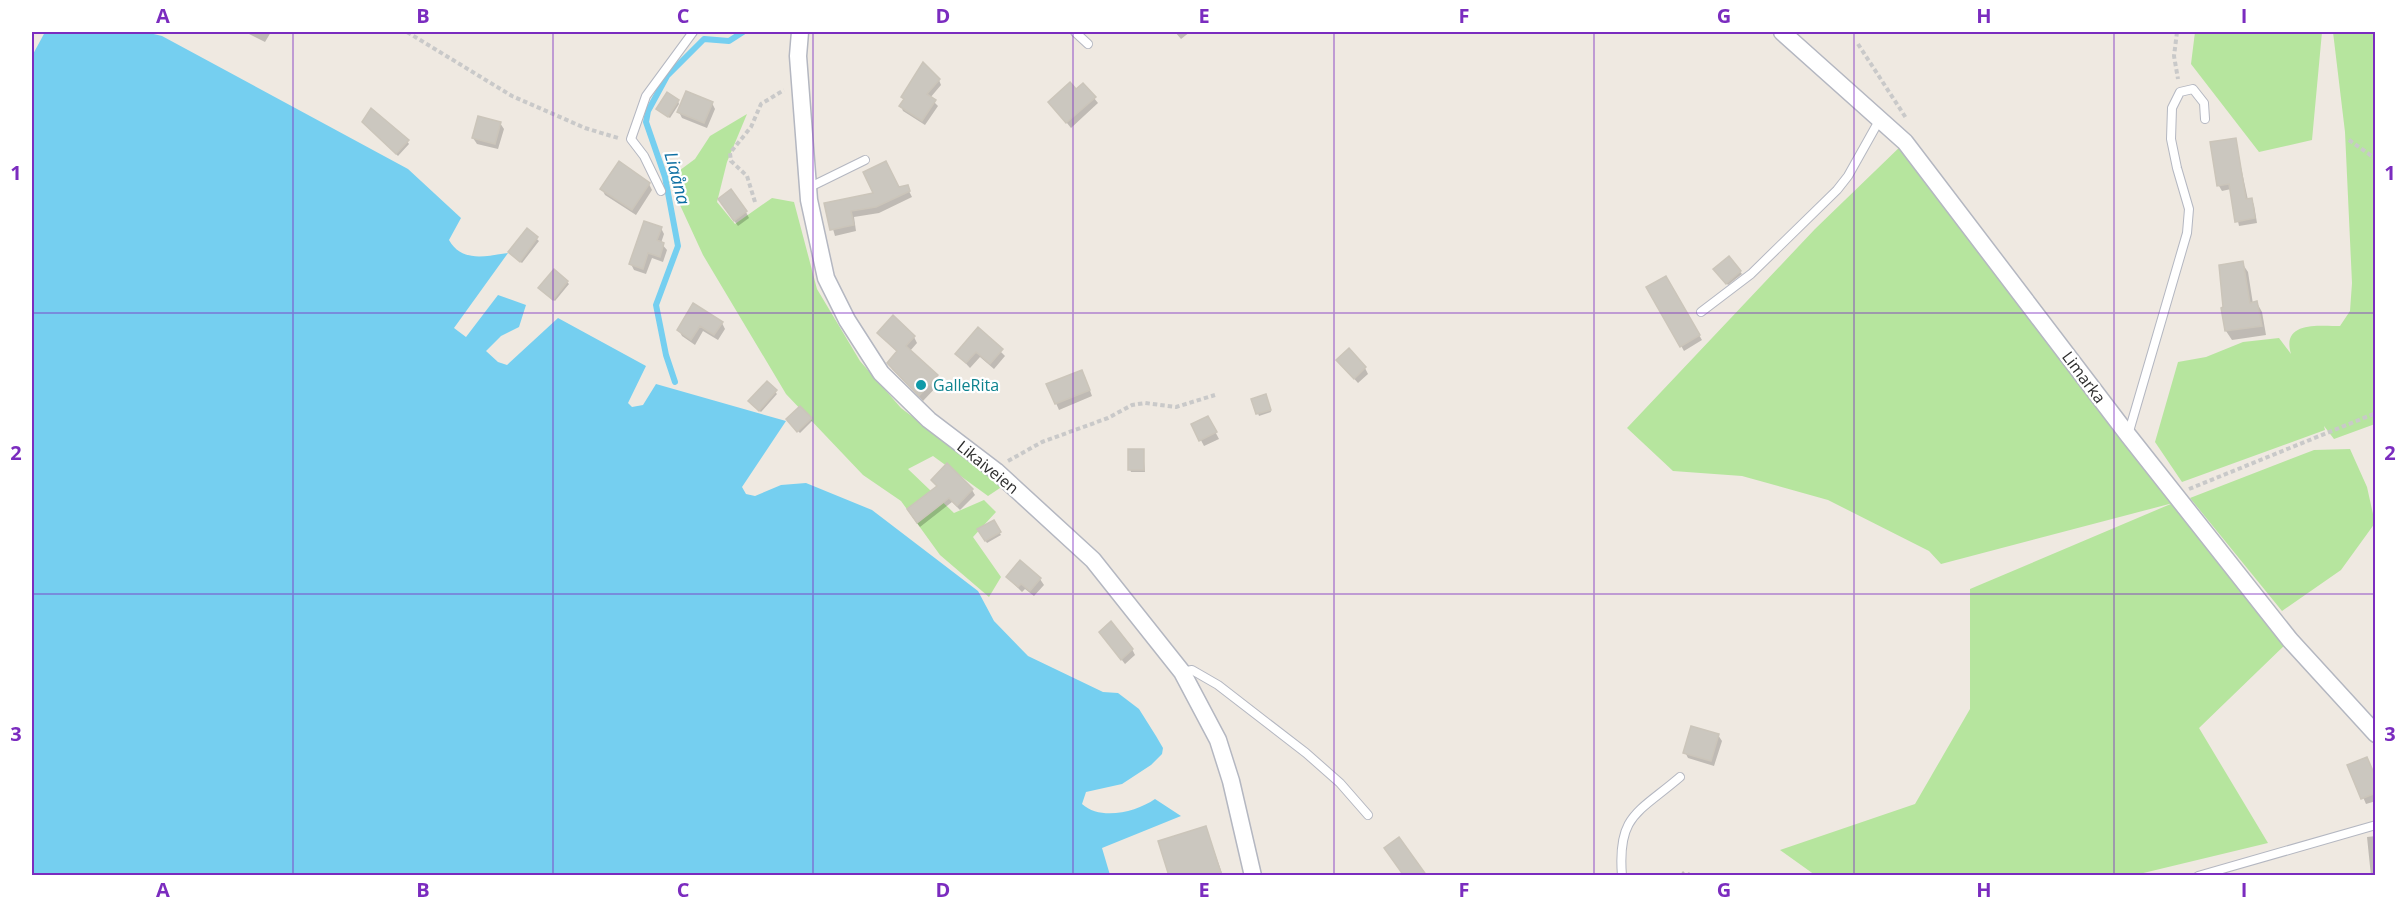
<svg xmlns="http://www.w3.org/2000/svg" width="2407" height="907" font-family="'Open Sans',sans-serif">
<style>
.green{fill:#b6e59e}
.water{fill:#75cff0}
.shadow{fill:#0003}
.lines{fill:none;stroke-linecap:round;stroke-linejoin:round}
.stream{stroke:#75cff0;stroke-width:6}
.building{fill:#cbc7bf;stroke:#cbc5ba;stroke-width:1.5}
.lane-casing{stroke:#b4b7c1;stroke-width:10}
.street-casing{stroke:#b4b7c1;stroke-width:19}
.path{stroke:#c9c9c9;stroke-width:4;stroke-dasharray:4.5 3;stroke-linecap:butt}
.lane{stroke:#fff;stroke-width:8}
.street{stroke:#fff;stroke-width:16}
.grid{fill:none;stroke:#7b2cbf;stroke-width:1.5;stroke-opacity:0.55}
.culture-dot{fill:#0f9aa8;stroke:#fff;stroke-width:2}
.labels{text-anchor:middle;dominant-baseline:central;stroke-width:4.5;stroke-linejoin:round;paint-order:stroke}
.street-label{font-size:16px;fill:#2e2e2e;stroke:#fff}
.culture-label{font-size:16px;fill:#0d838f;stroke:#fff;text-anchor:start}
.water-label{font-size:18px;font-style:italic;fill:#0d6fa3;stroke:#fff}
.neatline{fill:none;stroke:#7b2cbf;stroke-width:2}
.grid-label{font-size:20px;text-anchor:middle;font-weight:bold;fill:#7b2cbf}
</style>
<rect width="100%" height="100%" fill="#efe9e1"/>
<path class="green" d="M2195,32h127l-10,108 -53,12 -68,-88z
M2333,32h42v392l-41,15 -10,-13 1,4 -143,52 -27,-40 23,-80 28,-5 37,-15 36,-4 12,16c-10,-33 28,-28 49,-28l10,-15 2,-28 -7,-151z
M747,114l-20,48 -10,40 18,22 37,-26 22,4 23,87 43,72 41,47 102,78 -15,10 -55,-40 -25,13 46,44 30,-13 12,12 -23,25 28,40 -12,20 -49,-42 -39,-54 -38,-26 -77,-81 -83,-139 -35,-76 27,-20 15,-23z
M1905,142l385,498 -91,88 69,115 -133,32h-320l-35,-25 135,-46 55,-95v-120l203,-86 -232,61 -12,-13 -101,-51 -86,-24 -69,-5 -46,-43 188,-199z
M2350,449l17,38 8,36 -34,47 -59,41 -92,-113 124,-48z"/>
<path class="water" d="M45,32h100l17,4 246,133 53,49 -12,22c13,23 37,16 59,13l-54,75 12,9 32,-42 28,10 -7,22 -18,9 -15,15 12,11 9,3 51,-47 88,48 -18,37 4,4 11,-2 13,-21 130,37 -44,66 4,7 9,2 26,-11 25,-2 66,27 106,81 16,30 34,35 75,36 15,1 21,16 17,27 7,12 -1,6 -11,11 -29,19 -36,8 -4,12c19,17 54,8 73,-5l26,17 -79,32 8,27h-1078v-819z"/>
<path class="shadow" d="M245,32h26l-6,10z
M1175,32h15l-9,7z
M939,80l2,5 -11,13 8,8 -13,19 -22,-14 -2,-5 3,-6 -2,-3z
M1076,91l18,7 4,5 -27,25 -21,-26z
M678,101l1,3 -9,14 -12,-9z
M712,103l3,6 -8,19 -25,-10 -3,-6z
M500,123l4,6 -6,20 -21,-5 -4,-6z
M365,124l42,17 2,3 -11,12z
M2235,139l13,61h4l2,5 3,18 -18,3 -8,-37 -9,2 -3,-5 -7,-43z
M649,184l3,6 -16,25 -31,-20 -3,-6z
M907,187l5,10 -33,16 -25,4 2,14 -21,5 -9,-31z
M723,205l23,7 3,6 -11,8z
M661,228l3,6 -3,9 6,7 -4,12 -11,-4 -6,16 -12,-4 -3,-6z
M527,230l12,11 -17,22 -11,-9z
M1729,258l13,16 -14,11 -12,-13z
M2242,263l6,9 5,32 4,-1 5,9 4,23 -34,5 -6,-9 -3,-22z
M1665,278l37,62 -18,11 -36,-64z
M567,282l2,2 -14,17 -13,-10z
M694,306l28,17 3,6 -7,11 -15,-9 -8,14 -13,-9 -3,-6z
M978,329l27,27 -11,13 -14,-12 -10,11 -13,-14z
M879,333l35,4 3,6 -7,8 31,31 -18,19 -31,-32 -3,-6 9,-10z
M1338,361l27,7 3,6 -10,9z
M1085,377l7,19 -33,14 -11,-25z
M767,383l10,11 -16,18 -10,-8z
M1267,398l4,14 -12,4 -6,-16z
M1208,418l11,21 -15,7 -11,-21z
M811,419l1,2 -12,12 -11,-11z
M1143,451l2,21h-14l-1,-3z
M932,480l40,10 3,5 -15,15 -8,-8 -32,25 -9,-12 27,-27z
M993,522l8,13 -14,8 -8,-13z
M1007,577l33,2 4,6 -10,11 -9,-7 -3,3z
M1100,632l32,17 3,6 -10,9z
M1718,735l4,6 -8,25 -26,-8 -3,-6z
M2349,765l27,5v31l-10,3z
M1206,828l17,48h-53z
M2376,836v40h-5l-4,-39z
M1683,871l3,3 3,-2 4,4h-14z"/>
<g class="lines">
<path class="stream" d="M675,382l-9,-27 -10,-50 22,-59 -13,-69 -19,-55 2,-11 19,-35 37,-37 25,2 14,-9"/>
</g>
<path class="building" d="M923,62l17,17 -13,15 9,6 -14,21 -23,-15 5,-7 -3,-2z
M1070,82l6,7 7,-6 13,14 -30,26 -18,-21z
M686,91l27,11 -9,21 -27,-11z
M667,92l12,8 -11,17 -12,-8z
M371,108l38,32 -13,14 -34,-32z
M478,116l23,6 -6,22 -23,-6z
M2236,138l10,61 6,-1 3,20 -20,4 -6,-38 -12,2 -7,-44z
M619,161l31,22 -18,27 -32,-21z
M886,161l13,26 9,-2 2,6 -34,16 -25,4 3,14 -24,5 -6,-27 49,-10 -10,-21z
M731,189l16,22 -13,10 -16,-22z
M644,221l18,6 -5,13 7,3 -4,14 -12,-4 -5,16 -14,-5z
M527,228l11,9 -18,25 -12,-10z
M1729,256l12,15 -15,13 -13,-15z
M2243,261l7,42 7,-2 5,25 -37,5 -4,-23 2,-1 -4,-42z
M554,269l14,12 -15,19 -15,-12z
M1666,276l34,59 -20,12 -34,-60z
M693,303l30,19 -9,13 -14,-9 -9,14 -14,-10z
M893,315l22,21 -9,10 32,29 -19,21 -32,-33 10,-12 -20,-18z
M978,327l25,22 -13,15 -14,-12 -10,11 -11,-9z
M1349,348l17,19 -12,12 -18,-19z
M1082,370l8,20 -35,14 -9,-20z
M767,381l10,9 -18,21 -11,-10z
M1266,394l5,16 -15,4 -5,-15z
M800,406l12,12 -15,14 -11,-13z
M1208,416l9,16 -18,9 -8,-17z
M1128,449h16v21h-16z
M947,463l26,26 -16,17 -8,-8 -32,25 -10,-14 30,-23 -6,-6z
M994,520l7,12 -16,9 -8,-12z
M1020,560l21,18 -11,13 -9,-7 -3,3 -12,-10z
M1111,621l22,28 -12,11 -22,-28z
M1691,726l28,8 -8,27 -28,-8z
M2367,757l9,21v15l-15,6 -14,-34z
M1206,826l16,50h-53l-11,-35z
M1399,837l28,39h-23l-20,-28z"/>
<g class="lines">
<defs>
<path id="lane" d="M1075,32l13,12
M808,188l57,-28
M661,191l-17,-35 -13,-17 15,-43 47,-64
M1701,312l50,-38 86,-84 11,-14 32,-57
M2128,435l59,-202 2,-24 -12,-41 -6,-29 1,-31 8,-16 13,-3 11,14 1,16
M1182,672l10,-2 26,15 88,68 34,30 28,32
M1622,876c-5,-61 16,-63 58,-99
M2198,876l178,-51"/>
<path id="street" d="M800,32l-2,24 11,144 17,78 21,42 34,53 48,47 67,51 97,89 89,112 36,68 13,41 22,95
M1782,32l123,110 223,293 162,205 86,94"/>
</defs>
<use href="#lane" class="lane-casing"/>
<use href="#street" class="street-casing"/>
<path class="path" d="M407,32l105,64 73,32 33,10
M2177,32l-3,24 4,23
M1858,44l48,74
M2349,140l27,19
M755,202l-8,-26 -16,-15 -1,-8 21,-26 10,-23 23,-14
M1008,461l34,-19 66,-24 24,-13 13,-2 31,4 39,-12
M2189,489l187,-76"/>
<use href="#lane" class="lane"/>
<use href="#street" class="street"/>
</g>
<path class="grid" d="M293,32v844M553,32v844M813,32v844M1073,32v844M1334,32v844M1594,32v844M1854,32v844M2114,32v844M32,313h2344M32,594h2344"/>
<circle class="culture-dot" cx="921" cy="385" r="6"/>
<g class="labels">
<g class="street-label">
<text transform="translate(2084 377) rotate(53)">Limarka</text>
<text transform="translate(988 467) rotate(39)">Likaiveien</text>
</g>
<g class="culture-label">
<text x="933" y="385">GalleRita</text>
</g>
<g class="water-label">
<text transform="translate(678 178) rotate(75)">Liaåna</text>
</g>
</g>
<rect width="2407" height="907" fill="none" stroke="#ffffff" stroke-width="66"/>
<rect x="33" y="33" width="2341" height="841" class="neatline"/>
<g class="grid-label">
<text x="163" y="23">A</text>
<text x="423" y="23">B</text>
<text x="683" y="23">C</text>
<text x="943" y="23">D</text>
<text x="1204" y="23">E</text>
<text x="1464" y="23">F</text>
<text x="1724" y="23">G</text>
<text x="1984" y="23">H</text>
<text x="2244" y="23">I</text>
<text x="16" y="180">1</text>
<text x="2390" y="180">1</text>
<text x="16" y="460">2</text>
<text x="2390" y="460">2</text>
<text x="16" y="741">3</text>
<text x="2390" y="741">3</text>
<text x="163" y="897">A</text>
<text x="423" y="897">B</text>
<text x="683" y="897">C</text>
<text x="943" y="897">D</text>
<text x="1204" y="897">E</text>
<text x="1464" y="897">F</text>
<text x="1724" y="897">G</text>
<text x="1984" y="897">H</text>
<text x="2244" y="897">I</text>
</g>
</svg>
